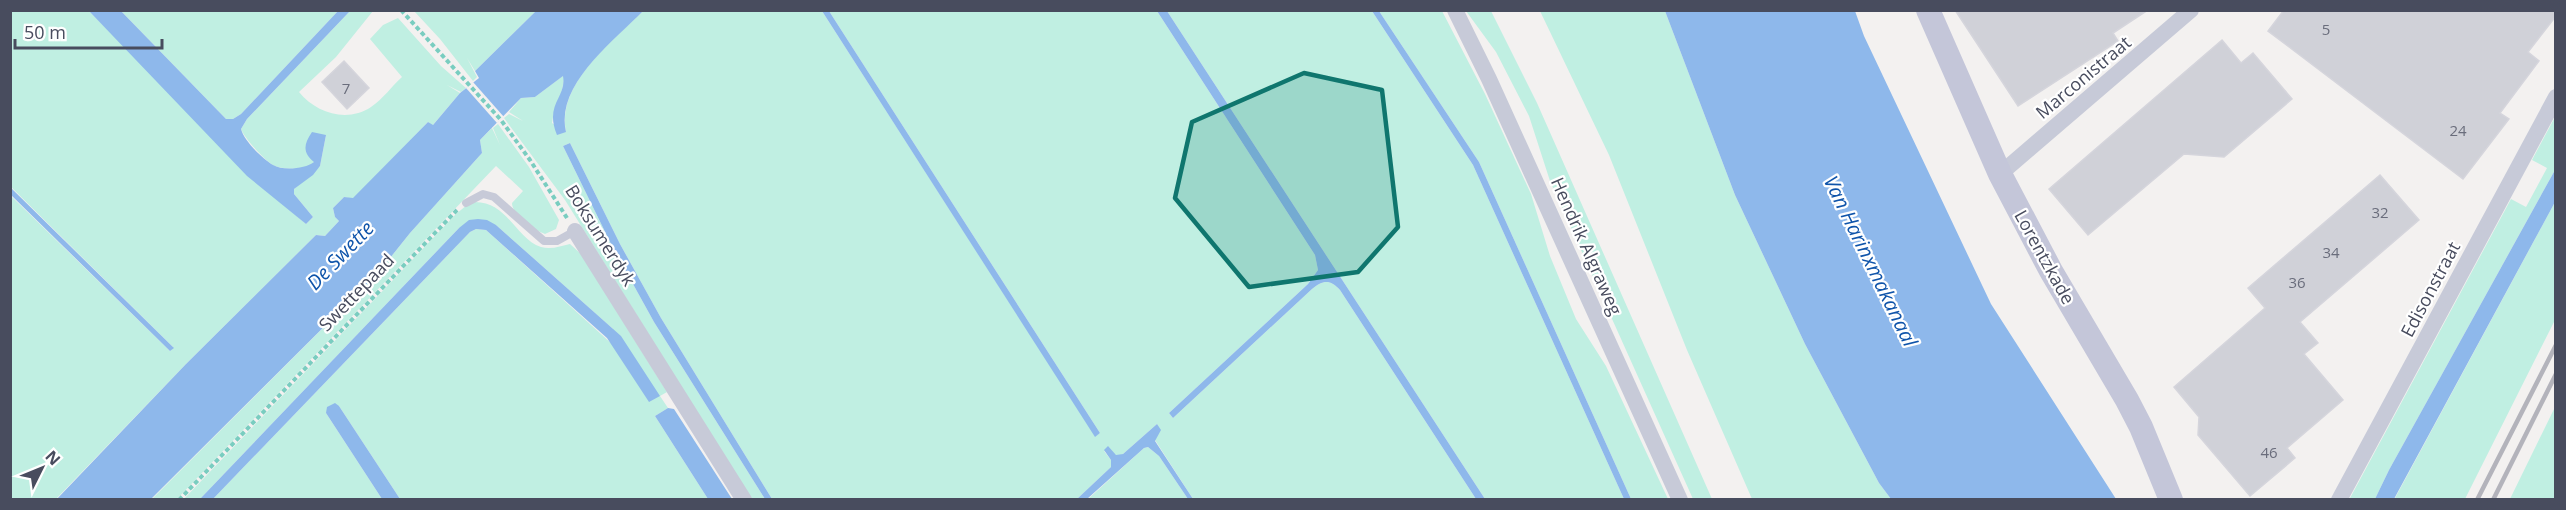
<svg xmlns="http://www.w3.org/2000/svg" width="2566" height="510" font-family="'Open Sans',sans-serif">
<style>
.green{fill:#c0efe2}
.water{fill:#8eb8eb}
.pier{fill:#f3f1f0}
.building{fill:#d0d1d8;stroke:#d5d5dc;stroke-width:1.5}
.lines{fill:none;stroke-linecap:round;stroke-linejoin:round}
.path{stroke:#79cdc0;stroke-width:4;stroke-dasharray:4.5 3;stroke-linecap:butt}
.lane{stroke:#c7cad8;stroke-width:8}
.street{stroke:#c7cad8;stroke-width:16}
.secondary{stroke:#c4c6d9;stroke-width:24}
.rail{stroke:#b3b3bb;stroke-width:4.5}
.marked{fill:#0f766e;fill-opacity:0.2;stroke:#0f766e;stroke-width:4.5;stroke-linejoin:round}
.labels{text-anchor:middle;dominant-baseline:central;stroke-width:4.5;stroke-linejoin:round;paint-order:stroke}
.number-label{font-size:15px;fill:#6a6d7c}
.street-label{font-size:18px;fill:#484c5e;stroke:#fff}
.water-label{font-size:20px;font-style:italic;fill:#0f54aa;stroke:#fff}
</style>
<rect width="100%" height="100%" fill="#f3f1f0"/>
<path class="green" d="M11,11h78l187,187 30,26 7,-7 -19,-23v-5l26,-23 6,-31c-4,8 -7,24 -14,29 -8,6 -27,6 -37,2 -8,-3 -31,-28 -34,-37l6,-10 103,-108h23l-37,46 -37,35c17,21 48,31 72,15 12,-8 21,-21 31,-30l-32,-38 13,-14 15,-7 43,48 25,22 -5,4 -14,-7 13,8 -28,33 -4,-4 -75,77 -9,-2 -11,11 2,9 4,4 -14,15 -9,-1 -130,129 -130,135h-45l-1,-304 160,156 3,-4 -162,-160z
M121,11h217l-97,103 -8,5h-7z
M414,11h122l-61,60 -8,-13 10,19 -4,4 -33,-42z
M643,11h179l273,425 5,-3 -271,-422h328l158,244 3,15 -10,14 -139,129 4,5 139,-129c11,-9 18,-10 28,1l136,209h-283l-38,-59 4,-8 -2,-8 -34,30 -4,2 -15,-5 7,9v7l-34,32h-305l-111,-181 -41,-74 -50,-101 -7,3 49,100 42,76 111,177h-14l-186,-299 -61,-82 5,-4 14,7 -14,-9 12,-14 14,-1 29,-22c1,15 -10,32 -12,48l14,9c-10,-48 46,-90 77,-121z
M1167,11h205l101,154 151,334h-139z
M1379,11h63l43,83 46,100 19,62 26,63 30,47 62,133h-37l-152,-337z
M1466,11h25l46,92 175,396h-19l-143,-318 -21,-65 -33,-64z
M1540,11h125l70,184 70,149 74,139 12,16h-139l-65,-149 -78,-195z
M2555,117v53l-166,300 -14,29 -26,1 162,-301 15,8 21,-39 -15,-8z
M498,124l31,43 30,53 -3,9 -11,5c-11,-4 -33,-19 -33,-31l11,-12 -27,-25 -319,333 -26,1 227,-227 32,-40 72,-80 -2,-13 12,-12 8,17 -7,-17z
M475,202c33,0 41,37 66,45 10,3 20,-1 29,-3l11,10 86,138 -7,4 8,12 -13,8 53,83h-308l-61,-93 -13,7 56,86h-169l257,-267 6,-3 10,1 126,114 1,-15 -117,-104 -37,3 -259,271 -17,1 273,-286 11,-9z
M2555,202v118l-90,179 -71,1z
M2555,407v92h-45z
M1148,447l11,9 29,43 -101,1 57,-52z"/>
<path class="water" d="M89,11h32l105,108h7l8,-5 97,-103h12l-103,108 -6,10c3,12 21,29 32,36 10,6 32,4 41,-3 -11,-9 -11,-17 -2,-30l14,3 -6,31 -7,9 -19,14v5l19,23 -7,7 -59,-48z
M536,11h107c-30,31 -88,74 -77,121l-9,3c-13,-31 10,-38 6,-59l-28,21 -14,1 -41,42 2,13 -72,80 -32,40 -227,226 -95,1 130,-136 130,-129 9,1 14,-15 -4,-4 -2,-9 11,-11 9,1 75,-76 5,3 27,-32 19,-15 -4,-7z
M822,11h7l271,422 -5,4z
M1157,11h10l318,488h-9l-136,-209c-10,-11 -17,-10 -28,-1l-139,129 -4,-5 139,-129 10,-14 -3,-15z
M1372,11h7l100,151 152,337h-7l-151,-334z
M1665,11h190l9,25 127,268 125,195h-225l-12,-16 -74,-139 -70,-149z
M570,143l50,101 41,74 111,181h-7l-111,-177 -42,-76 -49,-100z
M2555,170v32l-161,297h-19l14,-29z
M10,187l164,161 -4,3 -159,-156z
M478,219l9,1 9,5 125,111 39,60 -11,6 -42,-64 -121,-108 -10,-1 -6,3 -257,267h-13l259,-271 10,-8z
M335,403l4,3 61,93h-18l-56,-86 1,-6z
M668,408l6,1 58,90h-24l-53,-83z
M1157,424l4,6 -6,11 38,58h-5l-29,-43 -11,-9 -4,1 -57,51h-10l34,-32v-7l-7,-10 4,-4 8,9 7,-1z"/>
<path class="pier" d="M473,82l31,35 -7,6 -31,-35z"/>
<path class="building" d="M1955,10h193l-35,23 5,8 -100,65z
M2284,10h272v6l-28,36 11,9 -39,52 9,6 -46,60 -195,-148z
M2222,40l19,23 12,-10 39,46 -68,58 -40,-3 -96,81 -39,-46z
M344,61l25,27 -22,21 -25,-27z
M2380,175l39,45 -119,102 18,21 -14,11 39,46 -56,48 8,10 -45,38 -52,-61 1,-18 -25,-30 91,-79 -17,-20z"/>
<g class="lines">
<path class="path" d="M401,10l100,110 29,40 37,58
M179,500l278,-290"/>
<path class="lane" d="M466,203l17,-9 11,3 50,44h13l18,-10"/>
<path class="street" d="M1455,10l34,69 191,421
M2000,174l191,-164
M575,231l169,269
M2339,500l217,-403"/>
<path class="secondary" d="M1928,10l72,164 51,97 76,129 14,27 30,73"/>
<path class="rail" d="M2477,500l79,-155
M2493,500l63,-126"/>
</g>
<path class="marked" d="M1304,73l78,17 16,137 -40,45 -109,15 -74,-89 17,-76z"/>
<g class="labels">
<g class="number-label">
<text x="2326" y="29">5</text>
<text x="346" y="88">7</text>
<text x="2458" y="130">24</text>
<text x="2380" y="212">32</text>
<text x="2331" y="252">34</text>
<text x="2297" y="282">36</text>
<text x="2269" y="452">46</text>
</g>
<g class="street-label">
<text transform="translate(2083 77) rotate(-40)">Marconistraat</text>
<text transform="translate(601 235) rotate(58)">Boksumerdyk</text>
<text transform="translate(1587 246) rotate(66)">Hendrik Algraweg</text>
<text transform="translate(2045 257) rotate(61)">Lorentzkade</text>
<text transform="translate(2430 289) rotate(-62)">Edisonstraat</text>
<text transform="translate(356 292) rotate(-46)">Swettepaad</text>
</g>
<g class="water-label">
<text transform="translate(340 255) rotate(-46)">De Swette</text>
<text transform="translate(1871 261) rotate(64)">Van Harinxmakanaal</text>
</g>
</g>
<rect width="2566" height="510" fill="none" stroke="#484c5e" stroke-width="24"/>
<g transform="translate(42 468) rotate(47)" stroke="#ffffff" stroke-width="4.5" paint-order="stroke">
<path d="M0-4.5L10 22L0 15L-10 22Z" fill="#484c5e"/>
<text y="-9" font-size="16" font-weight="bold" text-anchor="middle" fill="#484c5e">N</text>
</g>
<path d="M15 39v9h147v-9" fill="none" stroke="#484c5e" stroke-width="3"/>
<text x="24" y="39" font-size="18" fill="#484c5e" stroke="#ffffff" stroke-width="4.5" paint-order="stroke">50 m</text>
</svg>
